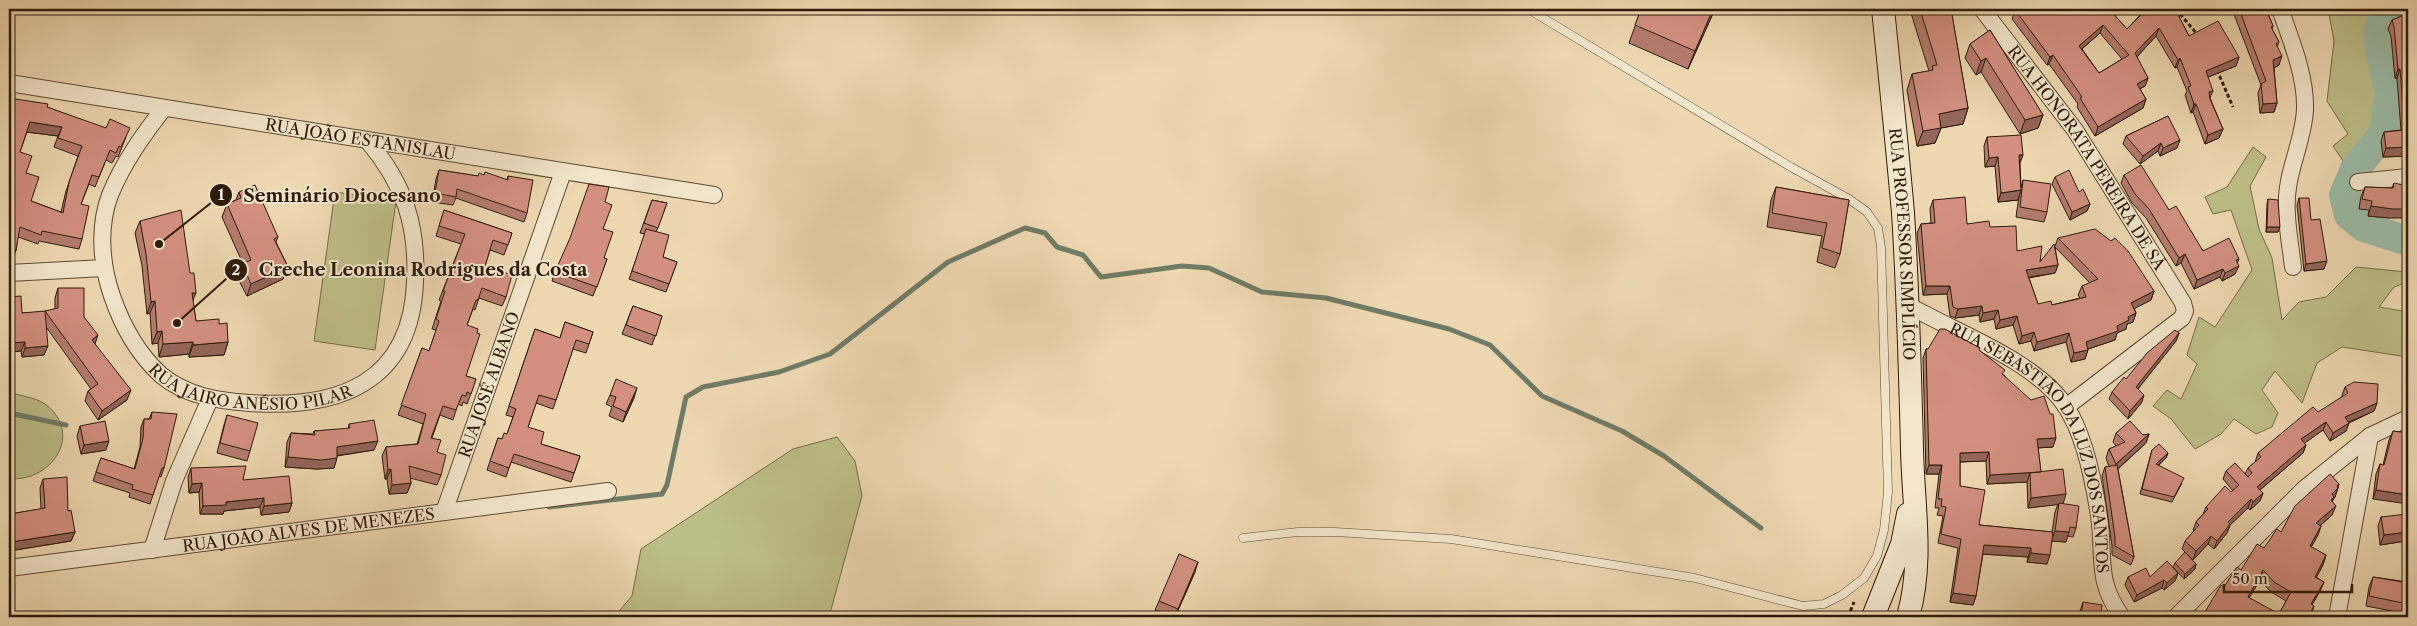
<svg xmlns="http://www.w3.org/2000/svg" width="2417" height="626" font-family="'Libre Caslon Text',serif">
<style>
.green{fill:#bdbe89;stroke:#766c48}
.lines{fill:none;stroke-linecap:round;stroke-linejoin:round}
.stream{stroke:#707b67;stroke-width:5}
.river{stroke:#9bbba7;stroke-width:30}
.lane-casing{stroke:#5f4a31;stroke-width:9}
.street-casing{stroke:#5f4a31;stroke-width:18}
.secondary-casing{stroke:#2f1b06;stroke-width:24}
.path{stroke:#2f1b06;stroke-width:3;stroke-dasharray:4 2.5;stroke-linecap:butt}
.lane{stroke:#f4e6cd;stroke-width:8}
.street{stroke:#f4e6cd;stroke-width:16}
.secondary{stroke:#f4e6cd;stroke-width:22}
.wall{fill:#b57c6f;stroke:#2f1b06;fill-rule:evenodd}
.shaded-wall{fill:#94655a;stroke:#2f1b06}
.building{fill:#d39081;stroke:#2f1b06;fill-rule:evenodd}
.labels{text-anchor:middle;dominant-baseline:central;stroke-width:4;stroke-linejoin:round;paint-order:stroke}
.street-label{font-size:16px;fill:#2f1b06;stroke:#f4e6cd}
.leader{fill:none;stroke:#2f1b06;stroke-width:2}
.callout-dot{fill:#2f1b06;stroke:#f4e6cd;stroke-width:2}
.mark-label{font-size:15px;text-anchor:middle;font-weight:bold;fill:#fff}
.callout-label{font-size:18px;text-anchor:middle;font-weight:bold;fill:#2f1b06;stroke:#f4e6cd;stroke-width:4;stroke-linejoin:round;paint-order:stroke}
</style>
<rect width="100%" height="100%" fill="#eed8b2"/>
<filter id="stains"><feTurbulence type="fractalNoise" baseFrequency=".004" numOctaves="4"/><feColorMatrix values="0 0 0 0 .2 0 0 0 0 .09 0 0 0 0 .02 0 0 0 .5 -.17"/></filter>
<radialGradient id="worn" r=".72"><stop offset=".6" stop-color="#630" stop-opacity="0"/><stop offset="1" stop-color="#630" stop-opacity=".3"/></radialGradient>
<path class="green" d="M2328,9h58l-2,46 -5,9 6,47 -17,35 -23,18 -12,-18 15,-12 -21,-33 7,-60z
M2253,147l13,10 -16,29 9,43 13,29 10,62 17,-18 27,-5 30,-30 51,5 -5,12 -8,3 -15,20 29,5v45l-66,-10 -25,16 -15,40 -27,-32 -13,19 16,23 -6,14 -16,7 -22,-15 -13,15 -26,15 -24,-30 -18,-13 14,-16 14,9 16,-35 -10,-9 12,-38 16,10 37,-57 -21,-60 -18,4 -8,-17 22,-10z
M335,192l61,9 -21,149 -61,-9z
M9,392c11,4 26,5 36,12 31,23 18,60 -14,72 -7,2 -16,4 -22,2z
M837,437l18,24 7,35 -33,121h-215l18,-21 9,-47 152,-100z"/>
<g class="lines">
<path class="stream" d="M9,413l57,12
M549,507l113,-13 5,-9 19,-88 17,-10 76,-15 51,-18 118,-92 77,-34 20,5 12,14 26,8 18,22 81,-11 27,2 53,24 64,6 123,31 41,16 52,51 80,35 42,25 97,72"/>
<path class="river" d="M2408,18l-29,9v19l11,46 -6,41 -29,36 -11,26 5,20 15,12 44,14"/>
<defs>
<path id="lane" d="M1243,538l55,-6h37l116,7 244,39 108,28 21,-2 18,-9 22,-17 13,-22 7,-26 4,-38 -7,-245 -3,-19 -11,-16 -18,-13 -58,-32 -263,-158"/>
<g id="street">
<path id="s1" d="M1982,9l93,121 108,173 2,8 -3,7 -116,89"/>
<path d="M2280,9c11,31 26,67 25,100 -1,27 -13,51 -17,78 -4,26 2,54 5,80"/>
<path id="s2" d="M9,83l705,112"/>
<path id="s3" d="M164,108c-21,27 -41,55 -54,87 -12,32 -9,69 2,101 10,29 26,58 49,79 25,21 58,26 89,28 89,6 161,-20 165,-121 3,-57 -11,-98 -47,-141"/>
<path d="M2358,182l50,-5"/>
<path d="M9,273l95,-5"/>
<path id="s4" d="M1908,305c46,27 129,56 158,102 18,27 28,76 33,109 6,41 -4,64 23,101"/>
<path id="s5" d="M444,512l119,-340"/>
<path d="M152,550l22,-69 36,-82"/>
<path id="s6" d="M9,568l599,-77"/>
<path d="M2176,617l128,-128 66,-53 38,-18"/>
<path d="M2337,617l33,-181"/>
</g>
<g id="secondary">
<path id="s7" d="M1883,9c7,68 14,136 20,204 5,78 7,156 9,235 1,58 12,112 -4,169"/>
<path d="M1873,617l29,-73 6,-30"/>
</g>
</defs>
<use href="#lane" class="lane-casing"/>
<use href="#street" class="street-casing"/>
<use href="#secondary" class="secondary-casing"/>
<path class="path" d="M2176,9l21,25
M2217,70l16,37
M1848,617l6,-15"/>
<use href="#lane" class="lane"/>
<use href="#street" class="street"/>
<use href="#secondary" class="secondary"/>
</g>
<path class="wall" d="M1641,9h74l-27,60 -59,-26z
M1910,9h41l17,99 -5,16 -22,4 -6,15 -18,3 -10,-56 5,-16 17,-3 -19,-61z
M2016,9h93l18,20 15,-16 -9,-4h42l14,27 50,21 -3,9 -28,11 2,21 13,31 -4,9 -14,6 -12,-32 -2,1 -6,-18 2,-4 -10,-24 -2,1 -19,-32 -19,21 11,21 -3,8 -5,3 6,10 -3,9 -48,28 -18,-29 1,-3 -29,-40 -2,1 -35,-46zM2100,33l22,26 -23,14 -17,-24z
M2232,9h34l7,17 -1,3 7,13 -2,5 2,18 -5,3 3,35 -3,9 -14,1 -2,-20 3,-8z
M2404,15l4,141 -25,1 -2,-16 3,-9 17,-2 -4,-52h-2l-4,-42 -3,-7 4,-9z
M1990,30l53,85 -5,13 -18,6 -39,-62 -5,3 -11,-17 5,-14z
M9,98l38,9 79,30 -8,20 -2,-1 -4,7 -6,-3 -11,27 -6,-3 -8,20 1,35 -3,10 -40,-8 -1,3 -20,-7 -2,13 -4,10zM27,132l31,4 -4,11 24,9 -12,35 -5,21 -30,-11 -5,-28 -6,-21z
M2168,116l9,32 -17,8 -2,-5 -18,13 -17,-20 3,-8z
M1987,137l36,18 -3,8 1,24 2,-7 24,32 -3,10 -28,-5 3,-21 -1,4 -20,2 -3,-36 -10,1 -1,-21z
M439,170l39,6 6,-1 23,5 1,-4 19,37 -3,9 -68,-24 -3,7 -21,-3 4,-23z
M2124,175l45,35 34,41 34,13 -2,10 -13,7 -2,-4 -26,12 -13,-26 -5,3 -30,-48 -14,-15 -11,-20z
M2055,177l24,15 11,12 -3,7 -17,9 -18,-36z
M2394,183l-4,35 -22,-2 1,-6 -10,-1 2,-13 4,-9 27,1z
M1776,187l73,13 -9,54 -5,14 -18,-6 5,-26 -55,-9 4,-27z
M239,192l39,45 -2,5 12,25 -5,12 -36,17 -10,-19 5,-13h1l-21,-47 5,-13 9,-4z
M2299,198l25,71 -20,2 -7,-66z
M2268,199l10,33h-12l1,-28z
M652,200l15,3 -11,29 7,25 14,5 -11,30 -37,-13 16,-45 -5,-1z
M1933,200l34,24 23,3 27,24 23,11 15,-16 3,-8 96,53 -3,9 -17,8 2,5 -3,9 -6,2 -1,5 -9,4 -2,7 -27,9 -3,10 -14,3 -5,-20 -32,9 -3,-10 -12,3 -6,-19 -17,4 -2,-10 -14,3 -1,-7 -24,3 -5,-2 -3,-22 -24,1 -6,-62 4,-9 10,-1 -1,-14zM2055,247l35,36 -8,3 -4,9 2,3 -28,7 -14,-1 -9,-26 26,-5 3,-8z
M605,202l-2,27 1,29 3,1 -14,37 -41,-15 3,-9z
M444,210l68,23 -8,22 -14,-5 -5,16 21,31 -4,9 -23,-8 -4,12 -2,-1 -6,16 -1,51 10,3 -9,25 -4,-2 -1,4 -4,-2 -5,16 -13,-5 -8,23 5,14 4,23 -4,10 -27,-7 1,5 -4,10 -18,1 -2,-15h-2l-3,-23 4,-9 31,-3 6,-20 -25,-9 24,-67 7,3 7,-21 -4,-1 9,-28 -2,-1 22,-56 -25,-8z
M140,221l53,80 3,20 23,3 9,18 -4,13 -35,2v-3l-30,3 -1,-14 -6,1 -2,-31 -3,1 -5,-48 -7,-33z
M58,288l26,29 11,27 32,56 -29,20 -13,-19 3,-10 3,-2 -45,-62 -2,28 -22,2 -1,-6 -12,1v-55l13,16 23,-1 10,-3v-11z
M633,306l29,10 -10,29 -30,-11z
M565,322l28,10 -7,21 -13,-4 -20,60 -17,-6 -8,24 13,17 39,12 -9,26 -60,-20 -5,15 -19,-7 11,-32 4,1 5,-5 6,-17 -7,-2 29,-86 25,9z
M2179,333l-3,8 -38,48 4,13 -14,17 -19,-20 3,-7z
M1926,349l53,1 25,25 49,72 -15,1 3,24 22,31 13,25 -3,9 -6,-1 -1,6 -14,-1 -5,23 -20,-2 1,-5 -45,-3 -7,42 -3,9 -23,-3 8,-54 -20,-5 5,-27 -6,-1 2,-7h-4l4,-34h-13l-3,-116zM1986,461l1,23 40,-2 1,26 30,-4 -3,8 -3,20 -73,-7 -19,-39v-24z
M2345,387l32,16 -3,8 -25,12 -3,8 -16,10 -7,-11 -19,13 2,2 -3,8 -43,37 3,3 -3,8 -10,9 -2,-2 -18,17 -3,8 -13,16 -6,-5 -15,16 -11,-11 3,-8 9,-10 -1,-1 3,-8 7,-8 3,-7 27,-16 -10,-12 3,-8 19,3 3,-6 7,-6 3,-9 84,-56v-2z
M610,395l24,3 -11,24 -14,-6 3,-9 -6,-3z
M152,412l12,56 -3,9 -2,-1 -9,28 -21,-7 1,-4 -37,-12 8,-23 33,11 6,-22 1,-20 3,-8h5z
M227,415l23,36 -3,10 -30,-8 7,-28z
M349,424l25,26 -37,6 -3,12 -17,1 -32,-2 2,-25 4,-9 22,1 1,-3 34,-2z
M80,426l26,24 -25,4 -4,-18z
M2393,431l15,2 -35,66 3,-25 4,-10 3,1 6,-25z
M2116,433l27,2 6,-1 -3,9 -28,26 16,88 -3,8 -19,-10v-9l-10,-70 3,-9h4l-3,-9 3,-9 7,-3 -3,-4z
M2152,450l16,3 -2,5 -8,8 24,17 -10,19 -32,-8z
M191,468l52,12 49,23 -3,9 -28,3 -1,-8 -36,4 -1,3h-23l-1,-22 -10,1 -1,-16z
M43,479l25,32 7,21 -4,9 -62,10v-44l1,7 31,-5 -1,-21z
M2338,487v1l-3,9 -3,5v13l-11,10 -3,10 -7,12 15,8 -3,10 -7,12 8,5 -4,9 -8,14 2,1 -4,11h-108l22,-30 17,-17 40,-38zM2260,580l11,12 15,9 -7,13 -30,-16z
M2381,517l27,4v15l-2,5 -26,4 -2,-19z
M2175,563l21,1 -1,5 -11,10 -11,-12z
M1195,572l-20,45h-3l-17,-7 4,-9z
M2178,573l-3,8 -11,9 -2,-2 -28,14 -9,-17 3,-8h22z
M2373,577l35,5v-4v39h-1v-3l-41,-8 3,-19z
M2083,602l18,15h-22l1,-6z"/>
<path class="shaded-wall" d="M1713,9h2l-27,60 7,-18z
M2103,25l-3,8 -24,21 3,-8z
M2159,28l-3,8 -24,26 3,-9z
M2053,55l-4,9 -2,1 3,-8z
M2282,56l-3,9 -9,5 3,-10z
M2239,57l-3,9 -33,13 3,-8z
M1986,58l-5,14 -5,3 5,-14z
M2180,58l-3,9 -2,1 3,-8z
M2398,69h2l-3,9h-2z
M2148,78l-3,8 -11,6 3,-8z
M2213,91l-4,9v-8z
M2146,99l-3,9 -48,28 3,-9z
M2277,103l-3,9 -14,1 3,-9z
M2194,104h2l-3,8 -2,1z
M1968,108l-5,16 -22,4 -6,15 -18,3 6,-15 16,-17z
M2043,115l-5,13 -18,6 5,-14z
M30,122l32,5 -4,9 -32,-4z
M2223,129l-4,9 -14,6 3,-9z
M2180,140l-3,8 -17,8 3,-8z
M2161,143l-3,8 -18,13 3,-8z
M2408,147v9l-25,1 3,-9z
M2019,155h4l-4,9z
M1998,157l-3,9 -10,1 4,-9z
M2021,190l-3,10 -20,2 3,-9z
M2090,204l-3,7 -17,9 2,-8z
M2371,206l37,3v9h-18l-22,-2z
M2267,227h13l-2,5h-12z
M9,249l7,1 -4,10 -3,-1z
M2185,254l-4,9 -5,3 3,-8z
M2239,259l-3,8 3,-1 -4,8 -13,7 3,-8 11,-13z
M2327,261l-3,8 -20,2 2,-7z
M2058,265l-3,8 -32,5 3,-8z
M288,267l-5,12 -36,17 4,-12z
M2223,269l-3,8 -26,12 3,-9z
M1926,286h24l-3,8 -24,1z
M2154,291l-3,9 -23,12 3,-9z
M192,293h4l-5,12z
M155,301l-5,12 -3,1 4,-12z
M1982,306l-3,9 -24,3 3,-9z
M1998,310l-4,9 -14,3 3,-9z
M2136,313l-3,9 -6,2 -1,5 -9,4 -2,7 -33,11 4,-9 31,-16 11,-9z
M2017,316l-4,9 -17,4 4,-9z
M162,331l-4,12 -6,1 5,-12z
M2034,332l-3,9 -12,3 3,-8z
M2069,333l-3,9 -32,9 3,-9z
M2179,333l-3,8 -43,54 3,-8z
M98,335l-3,9 -3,-4z
M25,342l-4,9 -12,1v-9z
M193,342l-4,12 -30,3 4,-13z
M228,342l-4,13 -35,2 4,-12z
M48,346l-4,9 -22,2 3,-9z
M2088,350l-3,9 -14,3 3,-9z
M637,388l-3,10 -11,24 3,-10z
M131,390l-4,10 -29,20 4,-9z
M2144,395l-2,7 -14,17 2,-8z
M2377,403l-3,8 -32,14 3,-8z
M2326,422l-3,8 -25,18 3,-9z
M2349,423l-3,8 -16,10 3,-8z
M2149,434l-3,9 -33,30 3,-9z
M2056,438l-3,9 -19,1 3,-9z
M109,441l-3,9 -25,4 3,-9z
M378,441l-4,9 -41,6 4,-9z
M2306,445l-3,8 -49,42 3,-8z
M1989,452l-3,9 -30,1 4,-9z
M2168,453l-2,5 -12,11 2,-5z
M288,457l49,1 -3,10 -17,1 -32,-2z
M1929,465h13l-3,9h-13z
M391,469l-4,10h-2l3,-9z
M2041,472l-11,1 -3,9 -40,2 3,-9z
M202,483l-3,9 -10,1 3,-9z
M411,483l-4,10 -18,1 3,-9z
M2339,484l-4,13 -2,2 -2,7 -4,3 5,-15z
M2376,490l32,5v9l-35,-5z
M2263,493l-3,8 -10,9 3,-8z
M2066,494l-3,10 -35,4 3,-10z
M264,498l-4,9 -36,4 -1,3h-23l3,-8 23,-4z
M2251,499l-3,9 -18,17 -3,8 -13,16 3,-8 11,-19z
M292,503l-3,9 -28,3 3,-9z
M2336,506l-4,9 -19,17 3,-9z
M2321,526l-3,9 -12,21 4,-10z
M2055,531l14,1 -3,10 -15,-1z
M75,532l-4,9 -62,10v-4l2,-5z
M2408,532v4l-2,5 -26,4 4,-10z
M2211,536l-3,8 -15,16 3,-9z
M1984,545l47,3 -3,9 -47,-3z
M2031,553l19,2 -3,9 -20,-2z
M2326,555l-3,10 -11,21 3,-9z
M1198,562l-3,10 -20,45 3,-8z
M2196,564l-1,5 -11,10 1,-5z
M2263,570l-3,10 -16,26 4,-9z
M2178,573l-3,8 -11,9 3,-7z
M2164,580l-2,8 -28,14 3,-7z
M2324,582l-4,9 -13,22 4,-9z
M1953,593l23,3 -3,9 -23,-3z
M2314,606l-3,9 -1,2h-2z"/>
<path class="building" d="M1641,9h72l-18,42 -60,-26z
M1920,9h31l17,99 -29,6 2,14 -18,3 -11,-57 21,-4 -1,-4 5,-1z
M2017,9h92l18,20 20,-20h28l14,27 29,-15 21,36 -33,14 7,20 -4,1 1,7 13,30 -15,6 -12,-31h-2l-6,-17 3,-1 -11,-28 -2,2 -19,-32 -24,25 13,25 -11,6 9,15 -48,28 -18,-29 2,-1 -29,-42 -3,2 -35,-47zM2103,25l26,30 -30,18 -20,-27z
M2239,9h27l7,17 -2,1 8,15 -3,2 6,12 -9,4 4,43 -14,1 -2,-20 5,-3z
M2404,15l4,12v120l-22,1 -2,-16 21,-2 -5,-61h-2l-4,-42 -2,-7z
M1990,30l53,85 -18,5 -39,-62 -5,3 -11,-17z
M9,98l39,6 -1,3 59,21 4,-9 20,9 -9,19 -2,-1 -3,7 -6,-3 -11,27 -7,-2 -11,29 8,2 -7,33 -40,-8 -1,4 -21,-8 -4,23 -7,-1zM30,122l32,5 -4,11 24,8 -13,36 -6,31 -32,-12 8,-24 -13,-4 6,-17 -12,-4z
M2168,116l12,24 -17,8 -2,-5 -18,13 -17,-20z
M2021,135l2,20h-4l2,35 -20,3 -3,-36 -9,1 -2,-21z
M2141,165l28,45 7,-4 27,45 26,-13 10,21 -3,1 3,6 -14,7 -2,-4 -26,11 -12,-26 -6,4 -30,-49 -14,-15 -11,-19z
M439,170l39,6 1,-3 5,2 1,-3 23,8v-4l25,4 -6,33 -70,-24 -1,8 -21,-4z
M2069,170l10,22 4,-3 7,15 -18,8 -17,-35z
M2023,180l28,4 -4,28 -27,-5z
M2394,183l14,3v23h-15l-22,-3 1,-5 -10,-2 3,-12 28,1z
M589,184l20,3 -4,15 7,3 -9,24 10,3 -9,26 3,1 -10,28 -42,-15 15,-34z
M255,185l23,52 -4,2 14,28 -37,17 -9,-20 9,-4 -24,-56 14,-6 -2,-6z
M1776,187l73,13 -9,54 -18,-6 5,-25 -55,-10z
M1965,197l2,27 22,-3 1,6 26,-1 1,25 25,-5 -2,16 14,-18 4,21 -32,5 12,34 13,-3 1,4 34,-8 -4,-11 16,-7 -40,-41 37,-9 16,12 4,-3 13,13 26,40 -23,12 5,10 -8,4 1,3 -12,6 1,5 -32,11 2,8 -14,3 -5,-20 -32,9 -3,-10 -12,4 -5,-20 -17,4 -2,-10 -15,3 -1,-7 -24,3 -5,-2 -3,-21h-24l-5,-62 14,-1 -2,-23z
M2299,198h10l2,22 9,-1 7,42 -21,3z
M2268,199l10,1 2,27h-13z
M652,200l15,3 -9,25 -14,-5z
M181,210l9,63h4l2,20h-4l4,28 23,-2v5l8,-1 1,19 -35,3v-3l-30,2 -1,-13 -5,1 -2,-31 -4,1 -5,-48 -6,-33z
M444,210l68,23 -4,12 -15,-5 -8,26 27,9 -6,22 -24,-9 -4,12h-2l-9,25 11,4 -1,4 3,1 -14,42 10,3 -5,15 -4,-2 -1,4 -4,-1 -6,15 -13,-4 -12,32 10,2 -4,12 9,3 -5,20 -32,-9 2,17 -19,2 -1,-16 -3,1 -2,-23 32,-3 8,-30 -25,-9 21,-57 7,3 10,-30 -3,-2 9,-28h-2l22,-57 -26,-8z
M646,229l23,6 -6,22 14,5 -8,22 -37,-13z
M58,288h26v29l14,18 -6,5 39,50 -29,21 -14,-20 10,-7 -53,-73 13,-3z
M21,296l1,17 23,-2 3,35 -23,2v-6l-16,1v-46z
M633,306l29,10 -6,20 -30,-11z
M565,322l28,10 -4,12 -13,-4 -20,60 -17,-5 -11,32 16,5 -3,12 39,12 -6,17 -60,-19 -5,14 -19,-7 8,-23 4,1 2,-6 3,1 9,-25 -7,-3 26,-77 25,9z
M1940,329h5l35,19 -1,2 26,20 -3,4 29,26 13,-4 6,18h3l3,24 -19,1 4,33 -51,3 -1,-23 -29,1v33l25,4 -6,35 74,7 -3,23 -19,-2v-5l-47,-3 -8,51 -23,-3 8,-54 -20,-5 5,-27 -5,-1 1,-7h-4l4,-34h-13l-3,-116h2z
M2175,330l4,3 -43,54 8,8 -14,16 -18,-19 12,-15 2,2 21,-26z
M616,379l21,9 -11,24 -13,-6 3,-9 -6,-2z
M2354,382l24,2 -1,19 -32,14 4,6 -16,10 -7,-11 -25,17 5,6 -49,42 6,6 -10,9 -2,-3 -23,23 2,2 -13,17 -6,-5 -15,15 -11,-10 14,-16 -3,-3 12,-13 -2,-2 19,-21 6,6 8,-7 -13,-14 9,-8 13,14 4,-4 -4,-5 13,-11 -3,-4 55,-46 5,5 30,-19 -3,-6z
M152,412l25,2 -13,54h-2l-9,27 -21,-6 1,-4 -37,-13 5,-14 34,11 8,-31 1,-19h7z
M227,415l31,8 -8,28 -30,-8z
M374,420l4,21 -41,6v11l-16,2 -33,-3 3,-24 24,2 -1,-4 36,-3 -1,-4z
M105,421l4,20 -25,4 -4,-19z
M2130,421l13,14 6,-1 -33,30 -7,-15 16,-7 -9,-9z
M2393,431l15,2v62l-32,-5 4,-26 4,1z
M2159,444l9,9 -12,11 28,14 -10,19 -32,-8 10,-39z
M2117,465l17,92 -19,-11v-9l-10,-70z
M246,466l-3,14 46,-4 3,27 -28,3v-8l-38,4v3l-23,1 -1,-23 -10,1 -1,-16z
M2063,469l3,25 -35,4 -1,-25z
M2330,474l9,10 -2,2 1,2 -6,6 2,3 -3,3 5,6 -20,17 5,3 -11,20 16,9 -11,22 9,5 -13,22 3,2 -6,11h-106l19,-32 3,2 13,-20 4,3 16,-26 7,4 13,-19 4,3 14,-26zM2263,570l11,12 17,10 -12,22 -31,-17z
M67,477l1,34 3,-1 4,22 -64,10 -2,-13v-22l1,7 35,-6 -2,-29z
M2059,503l20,3 -3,22 -6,-1 -1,5 -14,-1z
M2407,514l1,7v11l-24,3 -3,-18z
M2185,552l11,12 -11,10 -10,-11z
M1179,554l19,8 -20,47 -19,-8z
M2167,561l11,12 -11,10 -3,-3 -27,15 -9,-18 18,-9 4,9z
M2373,577l35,6v21l-39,-8z
M2083,602l19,3 -1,12h-20z
M1925,614l13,3h-14z"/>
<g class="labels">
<g class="street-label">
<text stroke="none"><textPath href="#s2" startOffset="356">RUA JOÃO ESTANISLAU</textPath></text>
<text stroke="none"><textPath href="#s1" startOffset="182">RUA HONORATA PEREIRA DE SÁ</textPath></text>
<text stroke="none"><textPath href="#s7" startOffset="236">RUA PROFESSOR SIMPLÍCIO</textPath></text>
<text stroke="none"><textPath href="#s3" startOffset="392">RUA JAIRO ANÉSIO PILAR</textPath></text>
<text stroke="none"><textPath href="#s5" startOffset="135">RUA JOSÉ ALBANO</textPath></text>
<text stroke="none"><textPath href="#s4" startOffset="205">RUA SEBASTIÃO DA LUZ DOS SANTOS</textPath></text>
<text stroke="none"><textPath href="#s6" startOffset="302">RUA JOÃO ALVES DE MENEZES</textPath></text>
</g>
</g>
<path class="leader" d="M159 244L221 195M177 323L236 270"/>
<g class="callout-dot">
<circle cx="159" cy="244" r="5"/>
<circle cx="177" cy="323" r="5"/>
<circle cx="221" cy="195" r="12"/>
<circle cx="236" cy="270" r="12"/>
</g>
<g class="mark-label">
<text x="221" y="200">1</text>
<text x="236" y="275">2</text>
</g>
<g class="callout-label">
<text x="342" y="202">Seminário Diocesano</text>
<text x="423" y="276">Creche Leonina Rodrigues da Costa</text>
</g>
<rect width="2417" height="626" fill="none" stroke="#eed8b2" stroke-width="30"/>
<rect x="10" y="10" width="2397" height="606" fill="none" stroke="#2f1b06" stroke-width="2.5"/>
<rect x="15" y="15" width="2387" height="596" fill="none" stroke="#2f1b06"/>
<path d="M2224 584v8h128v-8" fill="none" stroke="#2f1b06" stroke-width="2.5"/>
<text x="2232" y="584" font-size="15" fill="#2f1b06" stroke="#f4e6cd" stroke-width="4" paint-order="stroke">50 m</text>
<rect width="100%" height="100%" filter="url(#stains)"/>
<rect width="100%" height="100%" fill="url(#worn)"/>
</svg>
